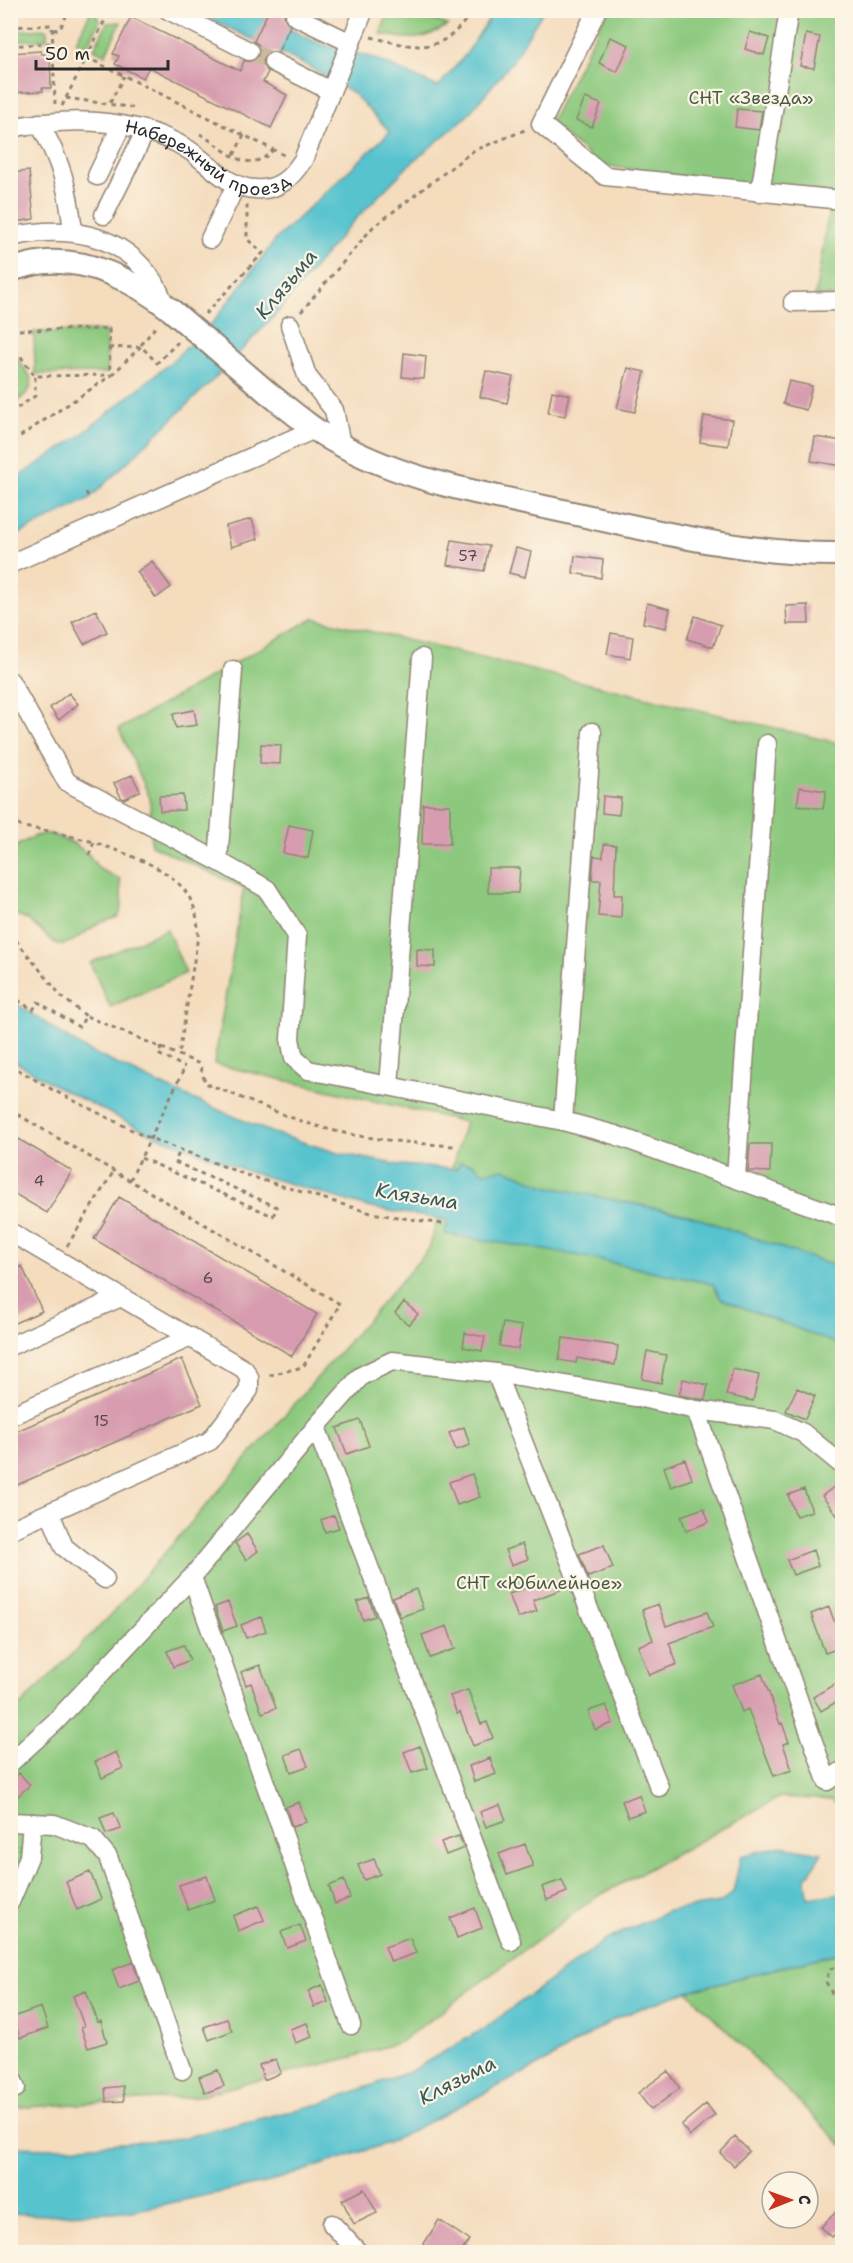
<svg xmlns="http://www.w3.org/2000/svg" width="853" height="2263" font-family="'Shantell Sans',sans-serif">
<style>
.green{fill:#8cc97e;stroke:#5c7a54;stroke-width:1.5}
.water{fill:#57c3cf;stroke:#41777d;stroke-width:1.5}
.building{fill:#d79caf}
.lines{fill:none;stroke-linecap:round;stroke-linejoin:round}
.minor-tunnel{stroke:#ccb9a0;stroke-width:18;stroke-dasharray:18 9;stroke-linecap:butt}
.minor-casing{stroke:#908474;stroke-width:21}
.major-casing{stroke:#908474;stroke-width:26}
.path{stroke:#908474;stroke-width:3;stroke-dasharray:4.5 4.5;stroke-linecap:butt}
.minor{stroke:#fff;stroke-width:18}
.major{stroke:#fff;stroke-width:22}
.major-bridge-casing{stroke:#908474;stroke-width:26;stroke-linecap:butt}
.path-bridge{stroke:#908474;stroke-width:3;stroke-dasharray:4.5 4.5;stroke-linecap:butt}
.major-bridge{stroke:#fff;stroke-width:22}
.labels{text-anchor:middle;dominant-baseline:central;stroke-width:4.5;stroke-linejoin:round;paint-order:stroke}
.number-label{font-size:15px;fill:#56474c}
.park-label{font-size:18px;fill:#485a44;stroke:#fcf5e5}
.street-label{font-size:18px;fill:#2b2b2b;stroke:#fcf5e5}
.water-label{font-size:20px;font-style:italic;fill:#38595c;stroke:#fcf5e5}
</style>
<rect width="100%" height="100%" fill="#fcf5e5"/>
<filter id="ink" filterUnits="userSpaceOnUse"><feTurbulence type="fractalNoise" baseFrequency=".0167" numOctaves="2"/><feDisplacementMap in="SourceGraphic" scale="12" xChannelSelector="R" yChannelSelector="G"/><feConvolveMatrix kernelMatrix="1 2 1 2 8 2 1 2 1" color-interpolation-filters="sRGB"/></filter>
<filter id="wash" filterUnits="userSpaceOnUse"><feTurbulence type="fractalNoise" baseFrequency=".008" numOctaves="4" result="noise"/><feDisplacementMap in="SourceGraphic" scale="24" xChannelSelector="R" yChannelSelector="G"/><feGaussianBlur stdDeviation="1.35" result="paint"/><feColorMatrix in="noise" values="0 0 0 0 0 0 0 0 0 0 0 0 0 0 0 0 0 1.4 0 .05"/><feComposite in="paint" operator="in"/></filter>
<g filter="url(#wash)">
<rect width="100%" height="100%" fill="#f4dcbd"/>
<path class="green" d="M91,11h3l6,10 -13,26 -11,-6z
M389,11h18l41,14c-26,17 -38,15 -68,9z
M607,11h235v285h-27l16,-99 -231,-32 -50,-42z
M121,22l-16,33 -11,-6 13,-26z
M47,29v10l-36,2v-10z
M106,331l1,42 -72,1 -1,-42z
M11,350c20,30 34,32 0,56z
M314,618l528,126v1063l-12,-7 -50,-3 -187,102 -193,143 -44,14 -164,41 -181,11v-393l98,-98 320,-368 36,-127 -251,-58 30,-176 -93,-43 -1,-47 -31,-69z
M43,834h7l23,9 16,12 10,14 21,10 2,27 -3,10c-7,4 -13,4 -19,7 -14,6 -29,26 -45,20l-28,-24 -16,-6v-64l24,-13z
M167,929l19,44 -76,34 -20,-44z
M842,1952v193l-155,-154z"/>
<path class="water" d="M194,11h58l68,33 51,13 67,30 29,-34 27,-42h49l-31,51 -46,55 -58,49 -60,61 -72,87 -64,67 -123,118 -78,39v-56l66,-44 92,-74 44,-42 64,-84 113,-106 -36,-38 -44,-27z
M11,1000l72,48 84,40 106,45 65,20 61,12 58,4 3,-7 14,2 8,8 23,-3 40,17 144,29 145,51 8,4v76l-121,-47 -8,-15 -138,-29 -130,-21 3,-14 -77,-12 -124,-37 -100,-39 -93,-47 -43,-26z
M781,1846l41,7 -16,25 2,20 34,-5v59l-155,39 -73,28 -65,41 -161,83 -119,39 -137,29 -89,4 -32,-2v-66l43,1 123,-9 143,-35 89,-32 73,-42 124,-90 62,-29 52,-8 13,-11 8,-36z"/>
<g id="blocks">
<path class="building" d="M269,10h16l-1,7 6,9 -12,26h-11l-5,10 6,10 -5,10 24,13 -16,33 -122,-61 -6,11 -28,-14 4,-8 -6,-2 18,-37 109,54 4,-10h11l4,-5v-11l-5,-4z
M750,32l19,6 -5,17 -19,-6z
M806,34l14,3 -6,31 -14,-2z
M610,37l19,8 -12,27 -18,-9z
M41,51v3h9l1,34h-9l1,3 -33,2v-40z
M585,98l16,6 -9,23 -16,-7z
M737,109l25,2 -3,19 -24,-3z
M29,171l5,48 -24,4v-50z
M404,353l22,3 -2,23 -22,-2z
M628,368l17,4 -10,40 -18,-4z
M486,371l27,6 -6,26 -27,-6z
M789,381l23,5 -6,24 -23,-6z
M552,391l18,4 -5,21 -17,-3z
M704,416l28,4 -4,26 -28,-4z
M815,437l28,4v25l-32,-5z
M252,519l6,20 -27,8 -5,-21z
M452,540l37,6 -5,25 -37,-6z
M516,548l15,4 -6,25 -16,-4z
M575,556l28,4 -2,18 -28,-5z
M152,561l19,26 -15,11 -19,-26z
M647,603l23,6 -4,19 -23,-5z
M808,605l1,19h-22l-1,-18z
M96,610l11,22 -23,12 -12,-22z
M695,616l26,9 -8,22 -26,-8z
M611,633l22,4 -3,21 -23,-4z
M69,693l9,11 -19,16 -9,-12z
M194,710l3,15 -21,3 -3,-14z
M261,744l20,1 -1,19 -20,-1z
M132,775l8,16 -16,8 -3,-2 -7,-14z
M800,787l26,4 -3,18 -26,-4z
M183,795l1,15 -24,1 -1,-15z
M603,796l18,2 -2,17 -17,-2z
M423,804l27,1v39h-28z
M289,825l24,5 -5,28 -25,-5z
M604,844l12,1 -2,50h8l-1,23 -23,-2 3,-36h-9l2,-24 9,1z
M488,868h32l-2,25h-30z
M417,949l18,1v17l-18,-1z
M10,1134l62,37 -25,42 -37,-22z
M750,1144h21l-1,28 -22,-1z
M119,1197l198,117 -25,42 -198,-117z
M22,1266l20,45 -32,14v-54z
M404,1302l14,12 -9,11 -14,-12z
M503,1323l19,3 -4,23 -19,-3z
M465,1333l20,4 -3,14 -19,-4z
M563,1338l55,8 -3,19 -38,-7 -1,5 -17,-3z
M647,1351l19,4 -5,28 -19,-4z
M182,1359l20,45 -192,84v-54z
M733,1369l26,6 -6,26 -27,-6z
M683,1379l25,6 -3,15 -26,-5z
M797,1388l18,8 -10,23 -19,-8z
M360,1420l9,26 -22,8 -10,-26z
M464,1427l6,18 -14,5 -7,-17z
M685,1459l7,20 -21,8 -7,-20z
M472,1474l8,23 -23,8 -8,-23z
M843,1480v43l-21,-27z
M804,1489l8,22 -16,5 -8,-21z
M704,1508l5,14 -23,9 -5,-15z
M334,1515l5,13 -14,4 -4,-12z
M247,1534l11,17 -12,9 -11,-17z
M522,1544l6,15 -17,6 -6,-15z
M604,1545l9,23 -25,9 -9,-23z
M813,1550l5,16 -25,9 -6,-15z
M556,1577l4,13 -27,10 4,11 -19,7 -9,-24z
M416,1589l7,20 -23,8 -7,-19z
M369,1598l6,18 -12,4 -6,-18z
M228,1602l9,24 -14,5 -8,-24z
M658,1604l8,22 41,-14 6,15 -44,16 8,21 -28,11 -11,-29 15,-6 -11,-30z
M829,1607l7,19 7,-3v24l-18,6 -14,-39z
M261,1617l5,14 -20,7 -5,-13z
M447,1626l8,23 -25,9 -8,-23z
M184,1645l6,15 -17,7 -6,-16z
M260,1665l16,43 -14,5 -11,-30 -5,2 -5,-13z
M762,1674l18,50 2,-1 7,19 -6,2 9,26 -18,6 -26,-67 -6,3 -10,-27z
M843,1679v19l-22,13 -8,-14z
M468,1690l13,34 6,-2 6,16 -20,8 -13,-34 -3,2 -7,-18z
M606,1705l7,18 -18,7 -7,-19z
M420,1746l8,22 -16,5 -8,-21z
M301,1749l7,17 -17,6 -6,-17z
M116,1752l7,16 -21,10 -7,-16z
M490,1758l6,16 -22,8 -5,-16z
M19,1773l11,12 -12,11 -8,-8v-7z
M639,1795l6,16 -17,6 -6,-16z
M299,1802l7,20 -14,5 -6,-20z
M500,1805l6,15 -20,7 -6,-15z
M114,1813l7,16 -15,5 -6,-16z
M459,1836l5,12 -18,7 -5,-13z
M525,1844l8,22 -26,9 -8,-21z
M374,1859l6,15 -16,6 -6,-15z
M90,1872l11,27 -24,11 -11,-28z
M207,1876l8,24 -27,10 -9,-25z
M344,1880l6,18 -15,6 -6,-18z
M562,1880l5,12 -20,8 -5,-13z
M258,1906l6,14 -26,11 -5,-15z
M475,1908l7,20 -25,10 -7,-20z
M300,1925l6,16 -19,7 -6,-16z
M410,1938l6,15 -25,9 -6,-15z
M133,1962l6,19 -20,8 -7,-19z
M322,1985l6,17 -14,5 -6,-16z
M86,1991l12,31 3,-1 6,21 -19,6 -7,-21 3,-1 -11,-30z
M41,2007l7,21 -28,10 -7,-21z
M227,2019l5,12 -23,9 -5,-13z
M307,2023l5,14 -17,6 -5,-14z
M276,2059l5,14 -17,7 -5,-15z
M218,2070l6,16 -19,7 -6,-16z
M668,2071l12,17 -29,22 -13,-17z
M123,2086l1,15 -18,1 -1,-14z
M706,2104l9,11 -25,21 -9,-11z
M735,2137l14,14 -15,15 -14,-13z
M364,2189l13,24 -23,11 -12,-24z
M843,2205v21l-11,11 -11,-10z
M439,2220l30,20 -8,13h-43z"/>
</g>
</g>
<g filter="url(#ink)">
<use href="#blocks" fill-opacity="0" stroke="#908474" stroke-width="1.5"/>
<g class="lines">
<path class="minor-tunnel" d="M249,51l24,11"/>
<defs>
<g id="minor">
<path d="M168,10l81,41"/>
<path d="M597,10l-56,114 64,52 237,24"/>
<path d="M295,16l56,27"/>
<path d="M273,62l58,29"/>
<path d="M39,123c22,38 29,64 34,108"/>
<path id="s1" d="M10,128c59,-11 126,-11 179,22 21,14 39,38 66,39 23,2 36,-11 48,-29l61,-150"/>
<path d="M97,176l24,-50"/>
<path d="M760,193l29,-183"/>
<path d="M104,215l41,-83"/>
<path d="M10,237c54,-12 110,-6 143,44 5,7 9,17 12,25"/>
<path d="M210,239l26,-54"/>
<path d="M793,302l49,-1"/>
<path d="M290,325l17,51 27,34 7,35"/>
<path d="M10,564l305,-135"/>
<path d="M10,681l57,101 151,79 49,28 30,47 -7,103 4,19 14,12 255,51 52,14 227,82"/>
<path d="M218,861l15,-191"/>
<path d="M389,1086l33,-428"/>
<path d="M563,1121l29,-389"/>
<path d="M736,1177l31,-433"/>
<path d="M10,1232l234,137 5,8v13l-39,51 -200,89"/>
<path d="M10,1346l111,-49"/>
<path d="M496,1373l163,414"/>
<path d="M696,1410l131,371 15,-10"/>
<path d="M10,1416l181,-79"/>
<path d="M316,1427l195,514"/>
<path d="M50,1513l14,34 41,32"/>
<path d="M192,1577l159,448"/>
<path d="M10,1763l45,-41 137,-145 124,-150 45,-51 31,-15 104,12 150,26 50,11 79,10 28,13 39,32"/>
<path d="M10,1822l44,2 39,15 15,18 74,213"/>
<path d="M10,1902l19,-45 3,-34"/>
<path d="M10,2074l6,14"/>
<path d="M332,2224l26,28"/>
</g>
<path id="major" d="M10,270c9,-2 19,-6 28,-7 48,-7 97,18 133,47
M267,392c24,19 47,39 74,53 68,37 148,50 222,66 92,20 185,44 279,43"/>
</defs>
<use href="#minor" class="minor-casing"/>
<use href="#major" class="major-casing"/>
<path class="path" d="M102,10c5,8 14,9 20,0
M418,10l27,8 4,-8
M10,27l42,-2 3,79
M53,30l7,-1 9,-19
M371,37c48,12 71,19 102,-27
M10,46l43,-3
M86,57l200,99
M66,98l69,10
M110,103l14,-27
M62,106l45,-90
M200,134c25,14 47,44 73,16
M234,155l10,-20
M10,158l6,-3 -2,-9
M301,312l72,-85 100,-76 52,-21
M205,314l58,-61 -16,-14v-35
M10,330l99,-1 1,46
M10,342l25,34 77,-1 -102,68
M141,345l16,-20
M109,348l31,-1
M112,375l29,-29 16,17 21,-21
M10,413l25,-17v-20
M86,492l3,7
M10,820l12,7 27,4 45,11
M89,855l5,-13c48,19 106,31 104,94l-19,119
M10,933l52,64 24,19
M10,995l23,15 5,-8 41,25 7,-11 114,48 5,19c41,16 83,36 126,47 41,10 82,13 123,16
M162,1047l-4,7 27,13
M10,1065l43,25 87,44 106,41 125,38 72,11
M10,1110l330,194 -37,63 -37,9
M141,1158l132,58 4,-9 -102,-45 5,-12
M67,1246l47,-75
M842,1963l-13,7 -3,12 16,30"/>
<use href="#minor" class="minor"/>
<use href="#major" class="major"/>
<defs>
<path id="major-bridge" d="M171,310l96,82"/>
</defs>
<use href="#major-bridge" class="major-bridge-casing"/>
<path class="path-bridge" d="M130,1180l55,-113"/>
<use href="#major-bridge" class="major-bridge"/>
</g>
</g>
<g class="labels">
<g class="number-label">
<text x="468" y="556">57</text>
<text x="39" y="1181">4</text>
<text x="208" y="1278">6</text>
<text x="101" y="1421">15</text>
</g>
<g class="park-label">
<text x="751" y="98">СНТ «Звезда»</text>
<text x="539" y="1583">СНТ «Юбилейное»</text>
</g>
<g class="street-label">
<text stroke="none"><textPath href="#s1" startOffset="207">Набережный проезд</textPath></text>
</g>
<g class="water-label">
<text transform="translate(286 284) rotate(-50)">Клязьма</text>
<text transform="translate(417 1196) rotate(9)">Клязьма</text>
<text transform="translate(457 2080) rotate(-27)">Клязьма</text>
</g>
</g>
<rect width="853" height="2263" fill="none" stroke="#fcf5e5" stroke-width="36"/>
<g transform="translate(790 2200) rotate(89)"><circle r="28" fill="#fcf5e5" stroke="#a8a49b" stroke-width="1.5"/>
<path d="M0-4.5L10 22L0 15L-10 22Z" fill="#c8321e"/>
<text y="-9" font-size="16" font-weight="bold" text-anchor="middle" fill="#2b2b2b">С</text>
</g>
<path d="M36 60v9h132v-9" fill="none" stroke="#2b2b2b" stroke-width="3"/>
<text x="45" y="60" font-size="18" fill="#2b2b2b" stroke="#fcf5e5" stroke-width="4.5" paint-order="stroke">50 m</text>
</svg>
